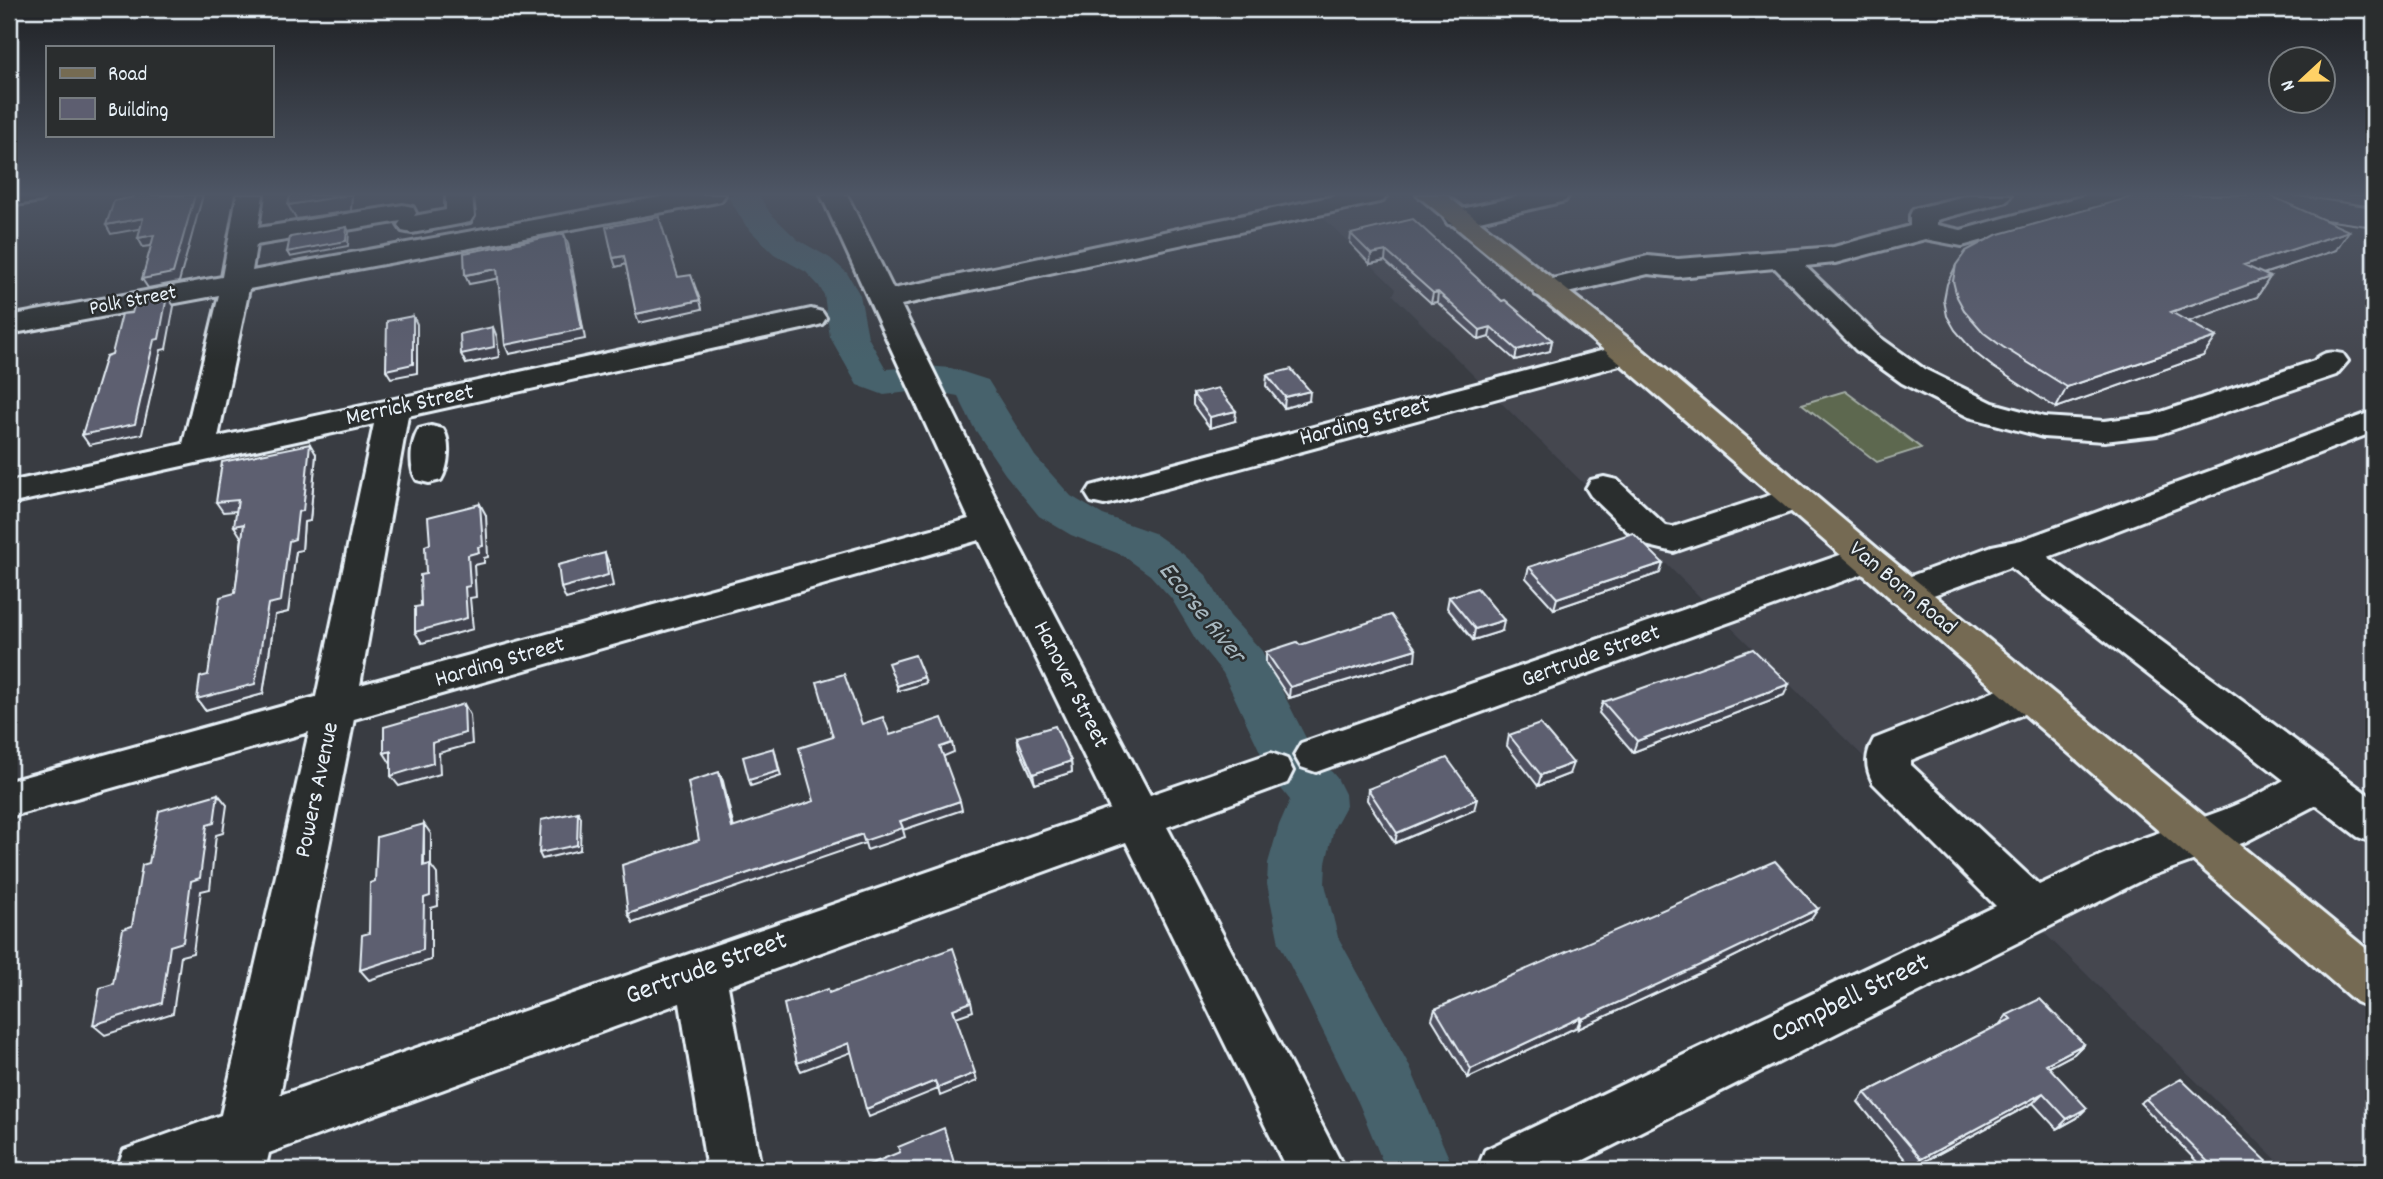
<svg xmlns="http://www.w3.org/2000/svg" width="2383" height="1179" font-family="Dekko,sans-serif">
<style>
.built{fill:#444650}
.green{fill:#5d6850;stroke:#a2aca4;stroke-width:2}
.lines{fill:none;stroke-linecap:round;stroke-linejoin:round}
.river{fill:#47626c;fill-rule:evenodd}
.minor-casing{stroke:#e8f1f8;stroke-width:6}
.major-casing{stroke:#e8f1f8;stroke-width:6}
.minor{fill:#2a2d2e;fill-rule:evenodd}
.major{fill:#756b52;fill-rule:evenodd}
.wall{fill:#505160;stroke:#e8f1f8;stroke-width:2}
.shaded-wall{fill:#41424e;stroke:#e8f1f8;stroke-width:2}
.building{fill:#5d5e70;stroke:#e8f1f8;stroke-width:2}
.labels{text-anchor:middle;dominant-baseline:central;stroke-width:5;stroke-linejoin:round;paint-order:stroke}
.far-street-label{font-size:21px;fill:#e8f1f8;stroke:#2a2d2e}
.street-label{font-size:24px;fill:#e8f1f8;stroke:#2a2d2e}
.water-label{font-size:26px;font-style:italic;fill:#a8b8c0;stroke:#2a2d2e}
.near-street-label{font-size:28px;fill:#e8f1f8;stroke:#2a2d2e}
</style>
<rect width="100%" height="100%" fill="#393c42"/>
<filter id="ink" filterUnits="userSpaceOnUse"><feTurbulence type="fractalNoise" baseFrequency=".0143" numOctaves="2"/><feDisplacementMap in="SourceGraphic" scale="14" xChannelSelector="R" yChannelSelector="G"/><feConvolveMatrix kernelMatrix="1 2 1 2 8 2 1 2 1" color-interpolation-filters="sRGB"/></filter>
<g filter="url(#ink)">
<path class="built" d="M1300,195h283l6,4 18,-4h767v975h-87l-795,-776 -99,-99 3,-6z"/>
<path class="green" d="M1845,391l76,57 -44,14 -75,-58z"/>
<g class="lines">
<path class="river" d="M727,195h32l11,18 28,27 32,18 17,15 13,22 8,42 18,32 40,-3 25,2 37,12 47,76 36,40 32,19 51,18 28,20 24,22 24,41 32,35 49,97 26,30 8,16 1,12 -12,22 -8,35 -1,21 13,53 71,128 45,105h-68l-27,-66 -80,-161 -12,-59 1,-21 11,-38 11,-25 -18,-23 -49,-104 -27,-33 -25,-42 -21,-23 -28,-20 -51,-20 -32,-19 -34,-42 -31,-46 -16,-32 -32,-6 -42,5 -27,-10 -27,-48 -6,-42 -5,-9 -13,-14 -32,-18 -28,-28z"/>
<defs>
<path id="minor" d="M9,195h36l-4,6 -32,5z
M237,195h26l-5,33 145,-23 10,2 3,6 -2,3 32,-6v-15h26l2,21 -4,6 -58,11 -10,-2 -4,-6 3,-4 -145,24 -4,26 419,-76h54l-4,6 -9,2 -463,86 -31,148 593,-128 11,3 4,6 -4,6 -11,3 -403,89 -48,269 609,-166 -148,-324h26l46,94 446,-94h48l-4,6 -9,2 -473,102 117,239 132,251 121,-42 16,6 6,12 -6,12 -120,44 178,343h-58l-161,-328 -398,144 32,177 -3,7h-50l-27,-167 -411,150 -4,17h-149l8,-20 97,-35 88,-383 -300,85v-36l307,-84 58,-273 -365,80v-22l174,-38 36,-149 -210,39v-18l213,-39zM979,540l131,269 -830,286 74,-376z
M1524,195h45l-4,6 -107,25 -10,-2 -4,-6 4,-6z
M1969,195h42l-4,6 -70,19v5l24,5 126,-35h41l-4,6 -162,45 -37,-7 -90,24 -30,3 73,70 46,33 69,34 51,14 60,4 48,-6 162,-54c9,-9 16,-10 29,-7l5,7 -12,14 -179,60 -53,6 -61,-4 -74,-20 -67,-34 -46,-33 -81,-82 -97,9 -30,-3 -102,24 -10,-3 -5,-6 5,-6 112,-27 30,3 156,-12 76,-21v-11l3,-6z
M1627,344l11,2 5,7 -5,7 -534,145 -13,-3 -5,-8 5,-8z
M2374,411v21l-326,125 326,242v44l-16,-6 -42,-32 -71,37 -97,35 -584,293h-87l8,-20 511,-244 -123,-123c-8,-16 -8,-28 1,-44l139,-55 15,-5 15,5 6,11 -6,11 -132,54v5l128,120c26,-12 52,-26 79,-37 57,-24 112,-34 166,-68l-274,-213 -104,38 -14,-4 -5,-9 5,-9 100,-37 29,-6z
M431,426l12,3c8,12 6,38 -2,51l-12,3 -12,-3c-9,-13 -6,-39 2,-51z
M1604,477l13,3 49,46 7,1 122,-40 13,3 5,8 -5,8 -134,46 -33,-8 -50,-48 -5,-8 5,-8z
M1866,546l13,4 6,9 -6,9 -563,204 -15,-5 -7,-12 7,-12z"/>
<path id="major" d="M1417,195h29l192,151 241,204 495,405v54l-18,-7 -740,-642z"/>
</defs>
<use href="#minor" class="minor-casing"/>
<use href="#major" class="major-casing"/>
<use href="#minor" class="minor"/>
<use href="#major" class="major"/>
</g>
<path class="wall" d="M2138,195h236v32l-49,-7 11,30 -73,24 7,3 -13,20 -69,24 28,16 -13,19 -147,52 -63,-41 -19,-15 -19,-22 -8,-14 -3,-16 3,-16 9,-19z
M1351,234l151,67 50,39 -2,11 -35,9 -26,-23 -10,3 -42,-38 -6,1 -46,-42 -15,3 -20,-21z
M1267,375l42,26 -25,7 -18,-22z
M1193,394l42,27 -25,7 -17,-23z
M316,454l-6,67 -6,1 -2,28 -6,1 -8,61 -13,3 -12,79 -58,16 -8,-11 11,-24 27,-82 7,-56h-1l-4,-26 -14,1 -7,-10z
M1529,567l131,6 -106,36 -28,-31z
M1449,597l53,34 -29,9 -26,-32z
M1300,645l115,15 -126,38 -23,-35v-11z
M1784,695l-151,57 -34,-39 4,-11z
M1509,735l60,39 -31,12 -31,-40z
M1017,737l54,24 1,11 -37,12 -16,-36z
M1368,789l106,21 -79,33 -28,-43z
M1818,909l-7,10 -94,46 -139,64 -1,-2 -109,51 -36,-59 3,-10z
M2007,1015l77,29 -10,10 -25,13 28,51 -20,11 -24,-26 -121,65 -54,-66 7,-9 134,-68z
M2146,1099l130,71h-71l-65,-67z"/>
<path class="shaded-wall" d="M195,195h8l-24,87 -31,6 -6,-9z
M344,195h8l-1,16 -55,8 -8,-14z
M143,218l6,9 -38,7 -5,-9z
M347,227l2,5 -1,14 -58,11 -3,-5z
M2349,231l-13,19 -104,34 12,-19z
M564,234l4,9 17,96 -76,15 -4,-9z
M154,235l5,10 -16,2 -5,-9z
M1386,251l-1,10 -15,3 1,-10z
M624,256l3,8 -11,3 -3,-9z
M497,269l4,9 -32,6 -4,-9z
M2270,277l-13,20 -98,35 12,-20z
M1438,292l-1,10 -6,1 2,-10z
M167,296l7,10 -8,43 -5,1 -19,84 -53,11 -7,-10 72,-95z
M700,300l2,9 -63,14 -3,-9z
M413,316l4,8v49l-26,5 -5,-8z
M493,327l4,10 2,20 -33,7 -5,-10z
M1491,327l-2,10 -10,3 1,-10z
M2216,337l-13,19 -147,52 11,-21z
M1552,340l-2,11 -35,9 2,-10z
M1310,391l-1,10 -25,7 1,-11z
M1236,411l-1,10 -25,7v-11z
M310,444l6,10 -6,67 -6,1 -2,28 -6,1 -8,61 -13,3 -12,79 -58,16 -8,-11 71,-95 30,-92z
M480,504l6,11 2,42 -4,1v5l-10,2 2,32 -6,1 3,31 -51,14 -7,-11 50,-45 3,-32 10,-8z
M244,524l7,11 -10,2 -7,-11z
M605,553l4,11 4,22 -47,13 -5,-11z
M1663,563l-3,10 -106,36 3,-11z
M1504,620l-2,11 -29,9 2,-11z
M1416,649l-1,11 -126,38 1,-11z
M924,677l2,6 -28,8 -1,-5z
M1789,684l-5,11 -151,57 4,-11z
M464,704l6,11 2,29 -33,9 1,21 -41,12 -8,-10z
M952,743l2,9 -12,5 -2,-10z
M774,748l7,28 -30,10 -2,-6z
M391,751v13l-7,-11z
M1071,761l1,11 -37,12 -2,-10z
M1573,763l-4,11 -31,12 3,-11z
M719,772l4,9 13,56 -4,-9z
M218,794l9,11 -4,28 -7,2 -6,54 -9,2 -8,62 -12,3 -8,57 -68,22 -12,-10 77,-79 21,-65 16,-56z
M1477,799l-3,11 -79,33 2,-10z
M960,801l2,9 -59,20 2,7 -38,13 -2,-7 -232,80 -5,-9z
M578,812l3,5 -1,33 -38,9 -3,-6z
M424,824l7,10v32l6,8 1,32 -7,2v52l-62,20 -9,-10 64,-72z
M1818,909l-7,10 -94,46 -139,64 4,-10z
M971,1002l2,9 -17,6 -3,-8z
M1581,1017l-4,10 -109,51 3,-9z
M849,1043l3,9 -51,19 -4,-8z
M2084,1044l-10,10 -38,20 10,-10z
M975,1073l2,8 -37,15 -2,-8z
M935,1081l3,8 -69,28 -3,-8z
M2043,1093l-10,10 -121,65 9,-9z
M2087,1108l-10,10 -20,11 10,-10z"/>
<path class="building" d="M134,195h61l-22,78 -31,6 12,-44 -16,3 5,-20 -37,7 8,-24 19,-4z
M290,195h54v1l-56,9z
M2138,195h131l80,36 -105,34 26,12 -99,35 45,25 -149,50 -64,-40 -19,-14 -20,-23 -7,-13 -4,-16 3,-16 10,-14 30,-16z
M2292,195h82v12z
M659,217l19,60 13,-2 9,25 -64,14 -12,-58 -11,2 -7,-31z
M1413,219l89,82 3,-1 47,40 -35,10 -26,-23 -11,3 -42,-38 -5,1 -47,-42 -15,3 -20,-20z
M347,227l-1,14 -59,11 3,-15z
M564,234l18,95 -77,16 -8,-76 -32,6 -1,-22z
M167,296l-8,43 -5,1 -19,84 -53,11 24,-79 6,-2 10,-40 10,-1 3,-11z
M413,316v48l-27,6 1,-49z
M493,327l1,20 -33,7 -1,-20z
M1291,369l19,22 -25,6 -18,-22z
M1218,388l18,23 -26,6 -17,-23z
M310,444l-7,67 -5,1 -3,27 -6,2 -8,60 -13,3 -13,80 -58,15 3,-22 8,-2 12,-78 15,-4 9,-69 -10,2 4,-26 -22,2 6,-40z
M480,504l3,42 -5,1 1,5 -11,3 2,31 -5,1 2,31 -52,14v-25l6,-1 -1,-31 6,-1 -1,-28 5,-2 -2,-27z
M1633,533l30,30 -106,35 -28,-31z
M605,553l3,22 -47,13 -3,-23z
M1477,588l27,32 -29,9 -26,-32z
M1391,615l25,34 -126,38 -24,-35 31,-10 3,3z
M1753,649l36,35 -152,57 -34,-39z
M915,655l9,22 -27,9 -9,-23z
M844,674l18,50 21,-7 7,18 52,-17 10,25 -12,4 20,54 -60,20 3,7 -39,13 -2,-7 -234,80 -6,-49 77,-25 -11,-58 31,-10 13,56 82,-27 -15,-53 34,-11 -16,-55z
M464,704l1,29 -33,10 1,20 -42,13v-25l-7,2v-26z
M1540,724l33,39 -32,12 -32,-40z
M1055,726l16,35 -38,13 -16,-37z
M774,748l5,23 -30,9 -6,-23z
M1447,758l30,41 -80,34 -29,-44z
M218,794l-4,29 -7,2 -7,53 -9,3 -8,61 -13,4 -8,57 -69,22 7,-37 13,-4 10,-55 9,-3 10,-61 7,-2 10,-52z
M578,812l-1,33 -38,8 2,-33z
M424,824l-1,42 7,-2v32l-6,2 -1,52 -63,20 2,-35 7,-2 1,-50 5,-2 2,-44z
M1775,861l43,48 -96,46 -140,64 -1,-2 -110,52 -36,-60z
M953,948l18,54 -18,7 22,64 -37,15 -3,-7 -69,28 -17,-66 -52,20 -13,-59 44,-15 1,4z
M2040,999l44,45 -38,20 41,44 -20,11 -24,-26 -122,66 -56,-66 146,-74 -4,-4z
M2181,1079l95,91h-60l-70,-71z
M944,1128l12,42h-100l44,-18 -2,-5z"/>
</g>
<linearGradient id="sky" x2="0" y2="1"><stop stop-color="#1f2124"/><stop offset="0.54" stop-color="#4e5665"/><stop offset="1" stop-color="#4e5665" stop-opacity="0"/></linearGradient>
<rect width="2383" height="360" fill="url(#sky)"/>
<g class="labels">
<g class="far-street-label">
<text transform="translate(133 302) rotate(-11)">Polk Street</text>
</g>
<g class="street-label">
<text transform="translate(410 406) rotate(-12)">Merrick Street</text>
<text transform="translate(1365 423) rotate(-15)">Harding Street</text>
<text transform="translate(1902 589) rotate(40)">Van Born Road</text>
<text transform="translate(1591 657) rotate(-20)">Gertrude Street</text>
<text transform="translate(500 663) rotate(-16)">Harding Street</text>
<text transform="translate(1070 685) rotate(63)">Hanover Street</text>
<text transform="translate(318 790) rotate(-78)">Powers Avenue</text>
</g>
<g class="water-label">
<text transform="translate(1201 613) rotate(51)">Ecorse River</text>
</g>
<g class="near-street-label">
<text transform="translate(707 970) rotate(-20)">Gertrude Street</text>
<text transform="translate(1851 1000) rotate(-26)">Campbell Street</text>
</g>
</g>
<rect width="2383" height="1179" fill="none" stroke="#2a2d2e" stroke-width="35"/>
<rect x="18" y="18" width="2348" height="1144" fill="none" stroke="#e8f1f8" stroke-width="2.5" filter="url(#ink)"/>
<rect x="46" y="46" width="228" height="91" fill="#2a2d2e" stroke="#767b7f" stroke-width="2"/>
<rect x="60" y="68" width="35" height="10" fill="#756b52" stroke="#767b7f" stroke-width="2"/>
<text x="108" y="80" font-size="21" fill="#e8f1f8">Road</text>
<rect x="60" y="98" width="35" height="21" fill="#5d5e70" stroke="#767b7f" stroke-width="2"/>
<text x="108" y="116" font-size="21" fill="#e8f1f8">Building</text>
<g transform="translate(2302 80) rotate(248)"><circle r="33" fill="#2a2d2e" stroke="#767b7f" stroke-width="2"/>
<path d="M0-5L12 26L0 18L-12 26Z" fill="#ffd166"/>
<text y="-10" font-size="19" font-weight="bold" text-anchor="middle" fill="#e8f1f8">N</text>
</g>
</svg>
